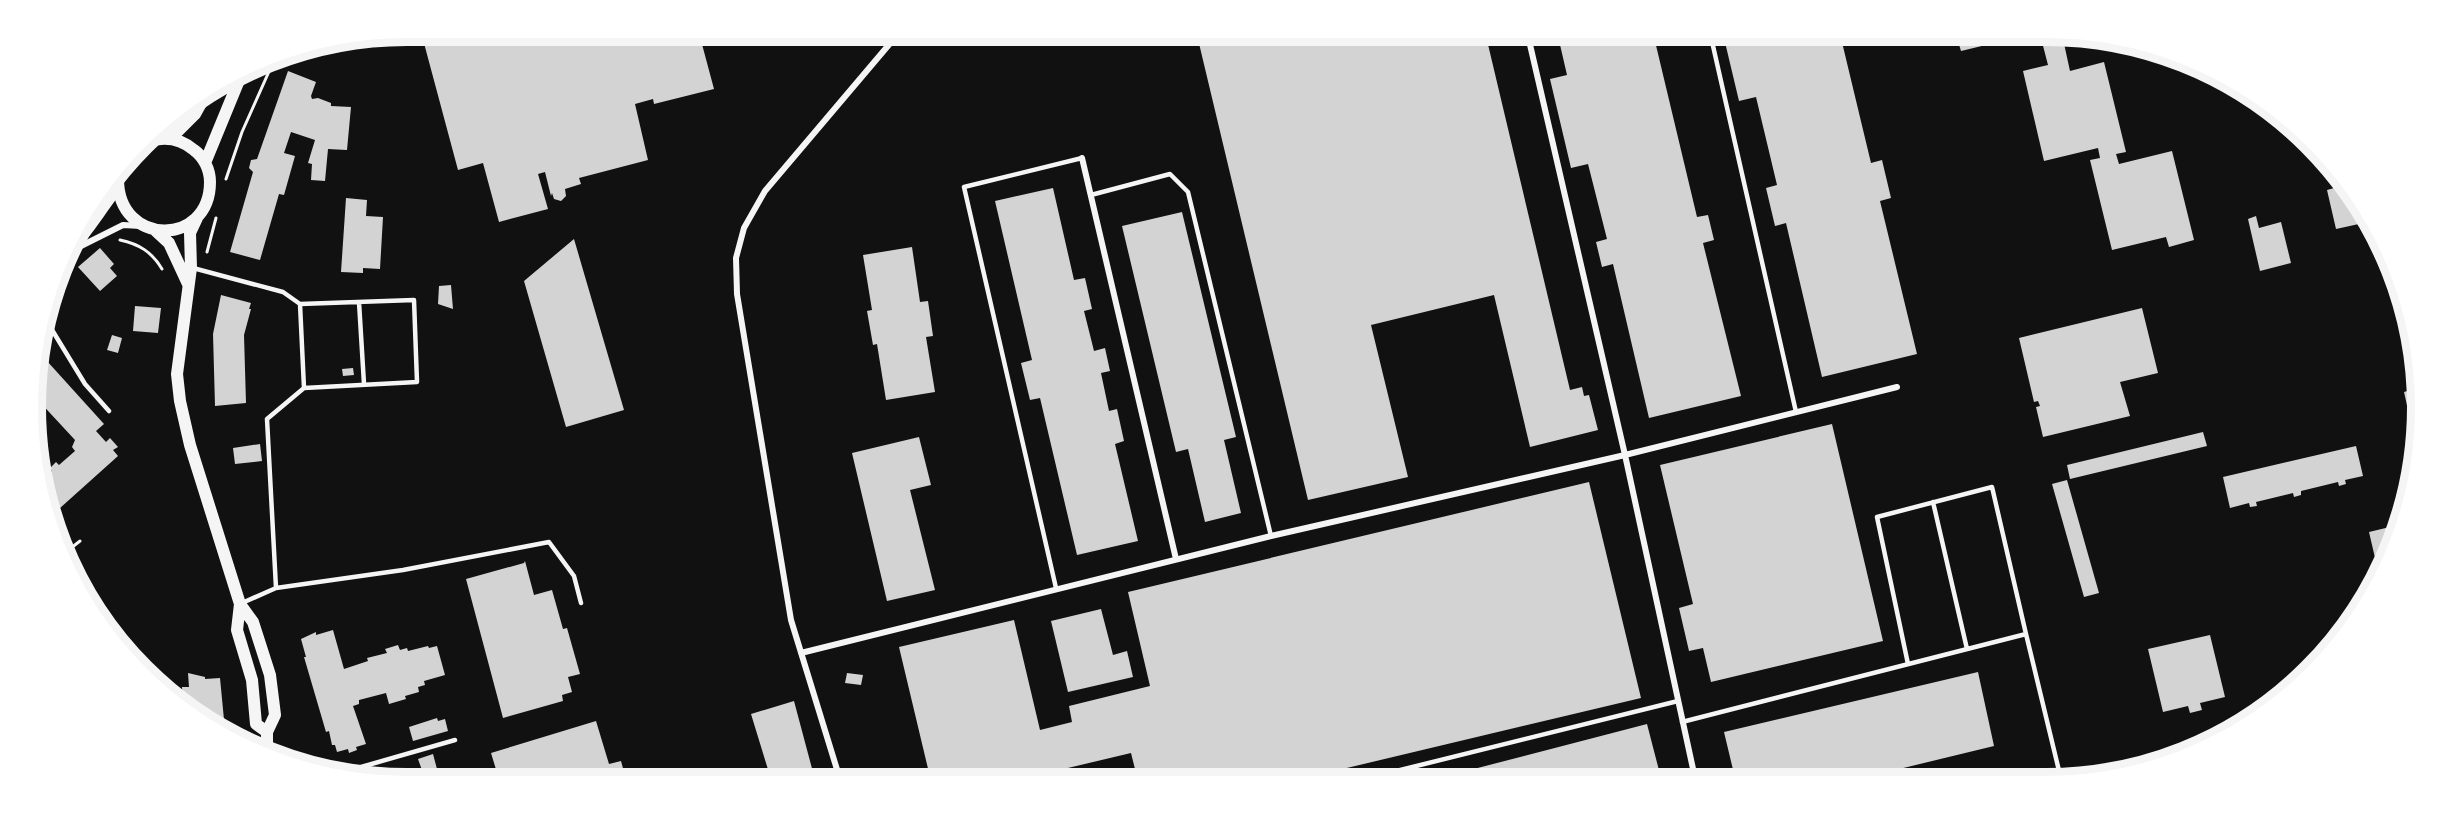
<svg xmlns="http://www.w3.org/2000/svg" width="2453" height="814" font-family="'Nunito Sans',sans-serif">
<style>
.building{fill:#d3d3d3}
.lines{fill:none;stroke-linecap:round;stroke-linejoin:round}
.path{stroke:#f5f5f5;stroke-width:3}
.service{stroke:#f5f5f5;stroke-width:4.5}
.minor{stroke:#f5f5f5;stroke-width:6}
.secondary{stroke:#f5f5f5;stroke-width:12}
.rim{fill:none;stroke:#f5f5f5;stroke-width:8}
</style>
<rect width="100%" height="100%" fill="#111"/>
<path class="building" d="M421,32l278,1 15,56 -60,15 -1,-5 -18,5 13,56 -69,18 2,6 -16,5 1,7 -5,5 -7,-2 -2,-6 -1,3 -6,-24 -7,2 10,35 -49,13 -16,-59 -25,7z
M1197,35l289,1 84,354 12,-3 2,9 5,-1 9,35 -68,17 -36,-152 -123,30 37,152 -100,23z
M1558,36l96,1 43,180 11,-2 6,25 -11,3 38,153 -92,22 -36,-154 -11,3 -6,-25 11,-3 -19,-75 -17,4 -21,-89 17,-4z
M1724,38h117l30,125 11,-3 9,38 -11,3 37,153 -95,23 -36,-154 -11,3 -9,-38 11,-3 -21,-88 -17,4z
M1957,38h54v1l-50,12z
M2041,38l22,1 7,32 34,-9 22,90 -10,2 3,10 53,-13 22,89 -25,7 -3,-10 -54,13 -22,-90 10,-2 -2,-10 -54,13 -21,-90 25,-6z
M288,71l28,11 -5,14 1,3 6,-1 13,5v3l20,1 -4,43 -19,-1 -3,32 -14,-1 1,-16 -4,-1 7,-23 -24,-8 -7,21 11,3 -11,39 -5,-1 -19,66 -30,-8 23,-80 -4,-4 2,-8 6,-1z
M2345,185l13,14 10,23 -32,7 -9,-39z
M1053,188l21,92 11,-2 7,31 -8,2 10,40 11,-3 5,23 -9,2 8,38 8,-2 7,32 -9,3 23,97 -61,14 -37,-157 -10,2 -9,-37 11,-3 -37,-159z
M346,198l21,2 -1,16 17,1 -3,52 -17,-1v5l-22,-1z
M1182,212l54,225 -12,3 17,73 -36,9 -17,-73 -12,3 -54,-226z
M2256,216l3,12 22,-6 10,41 -31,8 -12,-52z
M574,239l50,171 -58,17 -42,-146z
M912,247l8,55 8,-1 5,35 -7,1 9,55 -49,8 -9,-56 -4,1 -6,-34 5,-1 -9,-55z
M100,248l14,16 -4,4 7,8 -17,15 -22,-24z
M451,285l2,24 -15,-5 1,-18z
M221,295l30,8 -2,6h2l-7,26 2,68 -31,3 -2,-72z
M135,306l26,2 -3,25 -25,-2z
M2142,308l16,65 -38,9 10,34 -87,21 -7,-30 4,-1 -2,-5 -4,1 -15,-64z
M112,335l10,3 -4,15 -11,-3z
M37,350l67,74 -8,7 10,11 4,-4 8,9 -5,3 5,6 -68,61 -6,-13 -1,-25 9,-8 -2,-3 6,-6 3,3 16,-14 -3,-4 3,-7 -38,-41 -2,-41z
M353,368l1,7 -11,1 -1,-7z
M2414,389v43h-1l-9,-40z
M1832,424l51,217 -172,41 -8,-34 -14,3 -10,-43 14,-4 -33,-139z
M2203,432l4,14 -137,33 -3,-14z
M919,437l12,48 -21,5 25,100 -48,11 -35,-148z
M260,444l2,17 -27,3 -2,-16z
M2356,446l7,30 -18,4 1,4 -7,2 -1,-4 -37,9v4l-7,2 -1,-4 -37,9 1,4 -7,1 -1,-4 -19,5 -7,-31z
M2067,480l32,113 -15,4 -32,-113z
M1589,482l52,216 -332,79h-172l-6,-24 -101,24h-100l-31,-130 115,-27 26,110 32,-8 -3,-16 81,-20 -22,-94z
M2394,526l2,4 -17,45 -10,-43z
M525,561l9,34 18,-5 11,39 4,-1 13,46 -12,3 4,15 -10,3 1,6 -60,17 -37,-139 58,-16z
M91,598l20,22 -6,6 -10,-10 -7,-16z
M1101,609l12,46 14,-4 6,26 -65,15 -17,-71z
M333,630l11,39 24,-8 -1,-3 20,-5 -2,-4 13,-4 2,5 7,-2 1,3 20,-5 1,2 8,-2 8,29 -21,6 1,4 -7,2 1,5 -14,4 1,3 -17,5 -3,-11 -27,7v4l-6,2 13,38 -10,3 1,3 -8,3 -1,-4 -11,3 -2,-7h-3l-3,-14 -3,1 -22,-75h2l-5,-18 15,-7v3z
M2210,635l15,62 -25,6 2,7 -12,3 -2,-7 -25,6 -15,-63z
M1978,672l16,74 -136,33 -123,-1 -11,-46z
M188,673l17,4v2l15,-1 5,52 -26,-11 -16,-15 -1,-17h7z
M847,673l16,2 -2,10 -16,-2z
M794,701l20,75h-44l-19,-62z
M437,718l1,3 7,-2 3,12 -35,10 -4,-14z
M596,721l13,43 12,-3 3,11 -5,1 1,3h-122l-7,-23z
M1647,724l14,54h-218v-1z
M433,754l4,15 -14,4 -5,-14z"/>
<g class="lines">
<path class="path" d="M226,179l16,-47 33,-74
M120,240c19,4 32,12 42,29
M207,252l9,-34
M66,552l14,-11"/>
<path class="service" d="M1711,37l85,375
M1091,195l79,-21 18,18 83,344
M193,268l90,24 17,12
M414,300l3,82 -113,6 -4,-84z
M359,302l5,82
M46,320l39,64 24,27
M1933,502l34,147
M276,588l127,-18 146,-28 25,34 7,27
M1056,588l-92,-401 118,-29
M242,603l34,-15 -9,-169 37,-31
M1908,664l-31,-147 115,-30 34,147
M1682,722l344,-88 35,145
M314,767h47l94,-27
M1368,778l310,-77"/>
<path class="minor" d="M1528,36l97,419 70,323
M1082,158l94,401
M81,246l42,-21 18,1
M64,261c21,-20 36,-46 54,-69
M801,653l470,-117 354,-81 272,-68
M839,776l-48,-156 -54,-326 -1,-36 8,-30 21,-37 133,-157"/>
<path class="secondary" d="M171,138l24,-24 10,-18
M205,163l37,-90
M118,179c0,68 92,68 92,3 0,-12 -6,-25 -16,-32 -14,-12 -30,-14 -48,-8
M197,218l-7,15 1,35 -14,106 3,27 10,44 50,159 13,18 17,53 5,40 -8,17v16
M156,231l13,12 19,41
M240,604l-3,26 15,50 4,44 11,8"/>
</g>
<path d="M0 0H2453V814H0ZM407 42H2046A365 365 0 0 1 2411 407V407A365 365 0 0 1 2046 772H407A365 365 0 0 1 42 407V407A365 365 0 0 1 407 42Z" fill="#fff" fill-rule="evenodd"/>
<path class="rim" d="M407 42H2046A365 365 0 0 1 2411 407V407A365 365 0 0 1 2046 772H407A365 365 0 0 1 42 407V407A365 365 0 0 1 407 42Z"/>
</svg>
